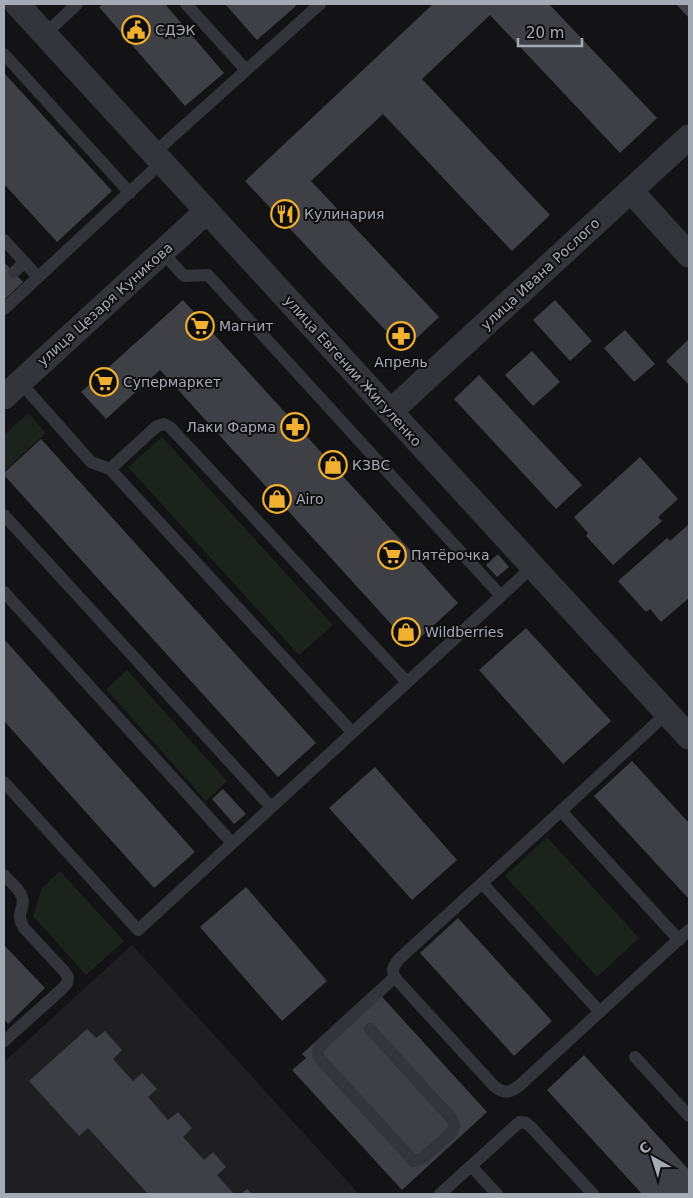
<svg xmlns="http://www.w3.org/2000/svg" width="693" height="1198" font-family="'DejaVu Sans',sans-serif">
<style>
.built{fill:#1f1f22}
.green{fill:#1b231c}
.building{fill:#3f4045}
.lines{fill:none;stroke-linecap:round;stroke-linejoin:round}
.lane{stroke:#34353a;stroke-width:12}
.street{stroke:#34353a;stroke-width:25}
.labels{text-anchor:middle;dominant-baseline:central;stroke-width:4;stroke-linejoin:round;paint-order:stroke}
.poi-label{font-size:14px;fill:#a5aab5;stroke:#0e0e10;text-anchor:start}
.street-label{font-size:14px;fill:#a5aab5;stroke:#0e0e10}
</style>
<rect width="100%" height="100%" fill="#131315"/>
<path class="built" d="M132,945l227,249h-355v-132z"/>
<path class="green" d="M28,413l18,20 -42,38v-36z
M162,437l171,188 -34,30 -171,-188z
M127,670l100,111 -21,20 -100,-112z
M547,837l92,101 -42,39 -92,-101z
M60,871l64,70 -38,34 -53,-59 9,-28z"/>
<path class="building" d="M103,4h62l59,69 -39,33 -86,-99z
M225,4h69l2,2 -39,34z
M433,4h116l108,114 -37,35 -130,-138 -68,64 128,136 -38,36 -129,-137 -72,67 128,136 -35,33 -159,-169z
M676,4h13v14z
M4,73l108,118 -55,51 -53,-58z
M5,263l18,19 -19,18v-36z
M183,300l275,303 -47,43 -251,-276 -54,49 -25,-27z
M555,300l37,41 -22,20 -37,-41z
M625,330l30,34 -21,18 -30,-34z
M689,339v46l-23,-24z
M532,351l28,31 -27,24 -28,-31z
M479,375l103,110 -26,24 -102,-110z
M41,439l275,304 -38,34 -274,-302v-2z
M640,457l38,42 -20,18 4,4 -49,44 -27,-29 2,-3 -14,-16z
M689,524v74l-28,24 -11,-13 -4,3 -28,-31 49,-43 3,3z
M498,554l11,13 -12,10 -11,-12z
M526,628l85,93 -48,43 -84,-94z
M4,639l191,213 -41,36 -150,-167z
M632,761l57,62v74l-1,1 -94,-102z
M375,767l82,93 -45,40 -83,-92z
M223,789l23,25 -12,10 -22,-25z
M246,887l81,94 -45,40 -82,-94z
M458,918l94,103 -38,35 -94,-103z
M4,945l41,43 -37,36 -4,-5z
M374,988l113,124 -85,78 -110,-120 14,-12 -4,-4z
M87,1029l9,9 9,-7 17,19 -9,9 20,22 9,-8 15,16 -9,8 20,23 10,-8 14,16 -9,9 21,23 9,-8 13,15 -9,8 17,19h-86l-60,-66 -9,8 -50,-55z
M584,1055l105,115v24h-47l-95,-104z
M247,1189l5,5h-11z"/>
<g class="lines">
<path class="lane" d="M186,4l60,66
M45,34l32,-30
M4,54l126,139
M154,153l166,-149
M4,240l34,37
M14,272l10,-9
M4,309l158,-147
M20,382l71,80 19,7 242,263
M110,469l47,-43 7,-2 6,3 237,255
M4,515l267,292
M4,592l228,251
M501,596l32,-30
M667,713l-106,98 118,129
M4,782l134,148 363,-334 -293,-321 -24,1 -22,-24
M561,811l-162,148c-6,8 -9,11 -2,21l97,106c10,8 15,7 25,0l170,-156
M4,875c5,6 16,14 18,22 4,13 -8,15 2,31l40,43 4,6 -1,6 -5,6 -58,52
M482,883l118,129
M370,1029l82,90c3,6 3,8 -1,14l-27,24 -6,3 -5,1 -3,-4 -90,-98c-4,-6 -2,-9 2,-15l73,-67
M635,1057l54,59
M471,1166l26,28
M440,1194l75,-68 5,-4 6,1 5,4 62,67"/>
<path class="street" d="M17,4l672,733
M631,191l58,64
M4,397l203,-186
M391,411l298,-274"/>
</g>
<defs>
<symbol id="civic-ring" viewBox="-11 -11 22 22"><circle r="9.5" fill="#0e0e10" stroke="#f1b02f" stroke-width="1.5"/><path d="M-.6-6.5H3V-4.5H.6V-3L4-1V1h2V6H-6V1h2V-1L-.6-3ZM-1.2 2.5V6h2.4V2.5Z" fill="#f1b02f"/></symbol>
<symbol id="restaurant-ring" viewBox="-11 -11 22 22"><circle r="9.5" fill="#0e0e10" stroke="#f1b02f" stroke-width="1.5"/><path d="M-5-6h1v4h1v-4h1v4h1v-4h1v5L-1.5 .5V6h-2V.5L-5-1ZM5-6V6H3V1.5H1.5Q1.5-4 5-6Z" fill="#f1b02f"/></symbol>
<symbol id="supermarket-ring" viewBox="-11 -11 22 22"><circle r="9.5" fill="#0e0e10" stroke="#f1b02f" stroke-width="1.5"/><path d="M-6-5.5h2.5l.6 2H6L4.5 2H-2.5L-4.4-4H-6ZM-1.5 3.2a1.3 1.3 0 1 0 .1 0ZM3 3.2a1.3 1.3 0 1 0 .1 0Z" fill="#f1b02f"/></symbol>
<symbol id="pharmacy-ring" viewBox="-11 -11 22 22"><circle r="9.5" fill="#0e0e10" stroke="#f1b02f" stroke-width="1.5"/><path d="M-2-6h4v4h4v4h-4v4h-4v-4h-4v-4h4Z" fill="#f1b02f"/></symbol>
<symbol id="shop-ring" viewBox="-11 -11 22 22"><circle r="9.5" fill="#0e0e10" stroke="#f1b02f" stroke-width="1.5"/><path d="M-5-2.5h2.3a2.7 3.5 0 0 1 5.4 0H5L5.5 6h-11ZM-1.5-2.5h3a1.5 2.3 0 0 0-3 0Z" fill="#f1b02f"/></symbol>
</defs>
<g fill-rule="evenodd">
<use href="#civic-ring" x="120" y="14" width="32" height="32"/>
<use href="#restaurant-ring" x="269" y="198" width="32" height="32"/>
<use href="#supermarket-ring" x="184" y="310" width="32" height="32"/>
<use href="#pharmacy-ring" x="385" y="320" width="32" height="32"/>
<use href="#supermarket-ring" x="88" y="366" width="32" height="32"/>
<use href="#pharmacy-ring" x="279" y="411" width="32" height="32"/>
<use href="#shop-ring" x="317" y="449" width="32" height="32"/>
<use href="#shop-ring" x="261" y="483" width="32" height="32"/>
<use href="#supermarket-ring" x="376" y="539" width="32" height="32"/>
<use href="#shop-ring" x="390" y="616" width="32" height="32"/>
</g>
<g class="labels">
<g class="poi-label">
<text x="155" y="30">СДЭК</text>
<text x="304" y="214">Кулинария</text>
<text x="219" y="326">Магнит</text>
<text x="401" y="362" text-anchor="middle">Апрель</text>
<text x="123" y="382">Супермаркет</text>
<text x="276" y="427" text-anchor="end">Лаки Фарма</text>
<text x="352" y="465">КЗВС</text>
<text x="296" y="499">Airo</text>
<text x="411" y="555">Пятёрочка</text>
<text x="425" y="632">Wildberries</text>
</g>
<g class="street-label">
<text transform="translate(540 274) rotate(-43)">улица Ивана Рослого</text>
<text transform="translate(105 304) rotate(-42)">улица Цезаря Куникова</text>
<text transform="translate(353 371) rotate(48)">улица Евгении Жигуленко</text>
</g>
</g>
<rect width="693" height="1198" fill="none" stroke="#a5aab5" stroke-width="10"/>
<g transform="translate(653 1158) rotate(321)" stroke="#0e0e10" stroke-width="4" paint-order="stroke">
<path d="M0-4L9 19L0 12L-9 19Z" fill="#a5aab5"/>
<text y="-8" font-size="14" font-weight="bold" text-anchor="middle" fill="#a5aab5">С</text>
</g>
<path d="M518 38v8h64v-8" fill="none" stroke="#a5aab5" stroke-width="2.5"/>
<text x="526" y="38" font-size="15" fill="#a5aab5" stroke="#0e0e10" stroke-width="4" paint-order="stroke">20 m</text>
</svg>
